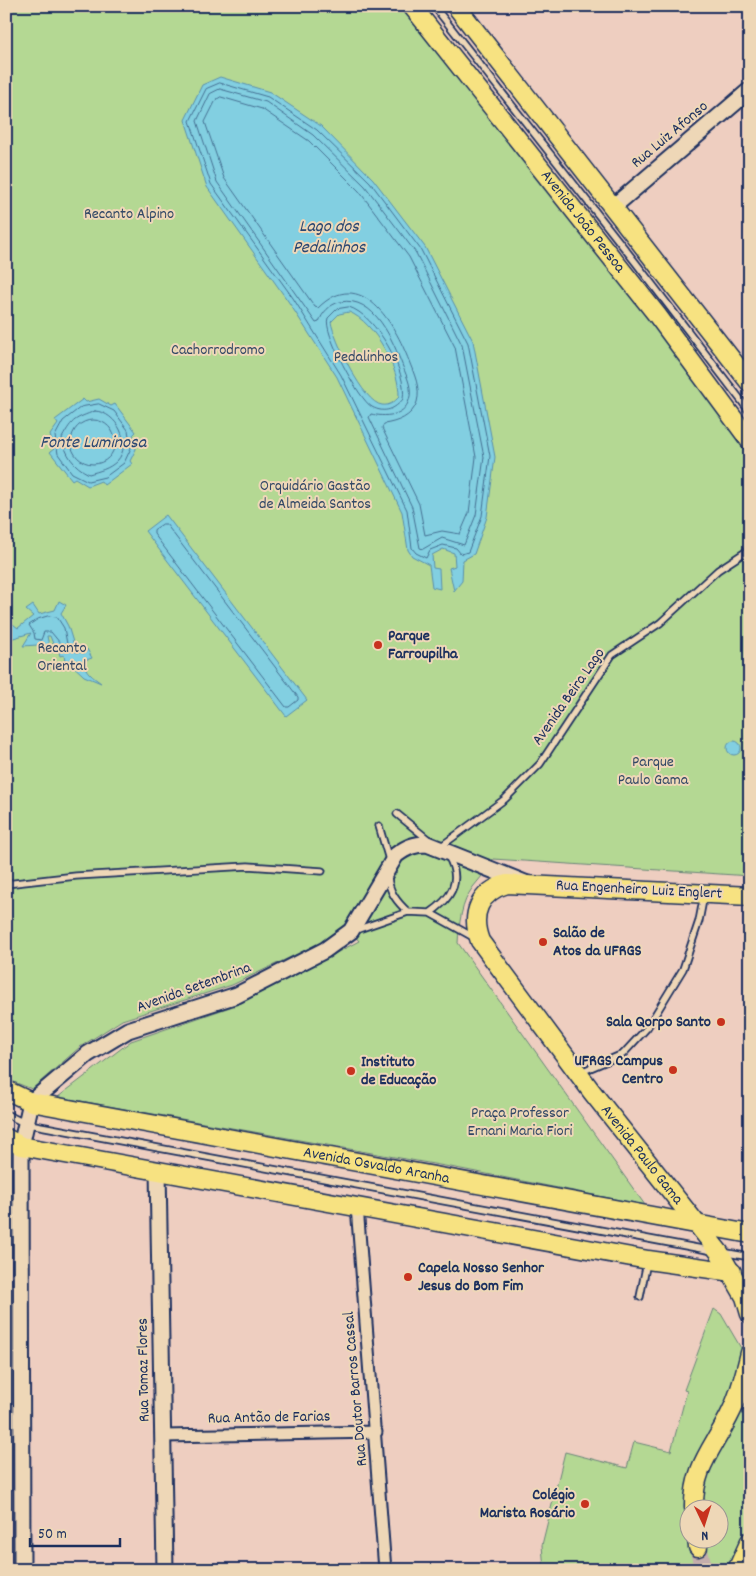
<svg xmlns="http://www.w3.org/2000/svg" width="756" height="1576" font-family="Dekko,sans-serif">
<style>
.green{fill:#b4d893;stroke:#688478;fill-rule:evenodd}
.water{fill:#82cfe1;stroke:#598fad;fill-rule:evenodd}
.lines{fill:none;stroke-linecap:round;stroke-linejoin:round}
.shore{stroke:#446f92;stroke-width:1}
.primary-tunnel{stroke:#c4aeac;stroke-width:18;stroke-dasharray:18 9;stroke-linecap:butt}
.lane-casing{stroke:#1b2f5e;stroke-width:9}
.street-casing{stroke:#1b2f5e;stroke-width:15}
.secondary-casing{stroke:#1b2f5e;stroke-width:19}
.primary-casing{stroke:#1b2f5e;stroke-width:21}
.lane{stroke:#eed7b7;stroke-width:5.5}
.street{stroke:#eed7b7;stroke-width:11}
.secondary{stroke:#eed7b7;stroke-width:15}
.primary{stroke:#f7e281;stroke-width:18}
.poi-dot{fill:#c8321e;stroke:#eed7b7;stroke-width:2}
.labels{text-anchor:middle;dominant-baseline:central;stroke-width:4;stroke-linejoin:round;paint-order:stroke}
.street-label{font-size:16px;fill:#1b2f5e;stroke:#eed7b7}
.park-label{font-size:16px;fill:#324866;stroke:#eed7b7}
.poi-label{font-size:16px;font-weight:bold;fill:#1b2f5e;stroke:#eed7b7;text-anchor:start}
.water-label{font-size:18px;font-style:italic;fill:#2a4772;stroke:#eed7b7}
</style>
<rect width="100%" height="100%" fill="#eecec0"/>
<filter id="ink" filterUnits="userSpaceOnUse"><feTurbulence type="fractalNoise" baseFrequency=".02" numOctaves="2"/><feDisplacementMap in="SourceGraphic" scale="10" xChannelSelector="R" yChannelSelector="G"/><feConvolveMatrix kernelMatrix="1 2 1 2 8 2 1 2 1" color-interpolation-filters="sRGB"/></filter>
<g filter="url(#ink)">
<path class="green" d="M6,6h400l245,311 99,135v424l-257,-17c-5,11 -12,18 -20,28 -12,16 -14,37 -15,56l187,262 -189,-37 -398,-71 73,-56 108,-37 120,-63 -13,-16 -26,18 -88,42 -110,35 -42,27 -48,42 -26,-10z
M714,1309l7,5 24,41 5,-4v219h-206l-2,-25 23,-93 62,16 7,-26 37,9 16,-60 -3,-1zM688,1508h30v30h-30z"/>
<path class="water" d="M220,77l50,15 51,34 52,53 52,68 48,94 22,116 -8,60 -13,37 -11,6 -1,21 -8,10 -5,-23 6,-2 -1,-13 -11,-4 -11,6 1,13 6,1 1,20 -8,-2 -3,-22 -17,-9 -4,-6 -6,-38 -65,-135 -49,-76 -81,-114 -22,-67 17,-35zM349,312c26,10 51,58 50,85 -5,5 -9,9 -17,8 -19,-2 -48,-66 -51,-83l8,-8z
M83,399l3,3 13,-3 12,7 4,-2 21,28 -3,3 3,14 -6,12 2,3 -28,21 -3,-4 -13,5 -13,-8 -3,2 -22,-28 4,-3 -4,-14 8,-11 -3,-4z
M166,515l141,185 -21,16 -141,-185z
M59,601l7,4 -5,8 7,13 8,26 9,1 2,-4 5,9 -9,3c2,11 10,16 18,22l-17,-7 -16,-15 -3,1 -1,-7 -4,1 -2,-8 -3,1 -5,-13h-3l3,15 -13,-6 -14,1 8,-13 -21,6 -4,-17 3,-1 9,7 15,-12 -7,-6 7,-5 6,9 16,-4z
M727 748a7 7 0 1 1 14 0a7 7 0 1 1-14 0Z"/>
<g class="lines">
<path class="shore" d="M220,83l48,14 49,33 53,52 51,68 47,93 22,113 -8,60 -14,36 -7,2 -5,-6 -13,-3 -13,5 -4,8 -10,-5 -4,-5 -5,-38 -66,-135 -48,-77 -82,-114 -21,-63 16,-32z
M220,89l46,13 47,33 52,51 51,67 46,92 22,112 -8,58 -12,30 -22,-7 -19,11 -3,-1 -8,-41 -43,-90 2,-3c13,3 33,3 38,-14 4,-11 -2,-23 -6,-33 -10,-26 -28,-72 -63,-65 -10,2 -18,11 -21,20l-3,1 -99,-141 -20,-61 13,-27z
M221,97l41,12 47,32 50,50 50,66 46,90 21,110 -7,56 -9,21 -18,-3 -17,4 -6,-31 -37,-76 2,-4c13,-2 28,-7 33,-22 4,-14 -3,-28 -8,-41 -14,-37 -48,-96 -91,-53l-3,-1 -91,-129 -19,-56 11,-22z
M349,307c27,8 59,65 54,92 -8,10 -18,15 -31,8 -13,-7 -50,-76 -44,-89l9,-9z
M99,404l15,7 14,19 3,18 -7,15 -19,14 -17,4 -16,-8 -14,-19 -3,-18 8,-15 18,-14z
M95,411c22,1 38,33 22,50 -8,8 -18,10 -28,13 -16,-8 -23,-19 -27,-36 11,-20 13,-19 33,-27z
M71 442a22 22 0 1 1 44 0a22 22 0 1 1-44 0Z
M163,524h3l132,173v3l-9,7h-3l-132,-173v-4z
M48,616l9,1 7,11 4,21h-3l-14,-17h-7l-3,8 -6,-1 -1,-6 -5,-8 9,-6z"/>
<path class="primary-tunnel" d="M698,1547l6,23"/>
<defs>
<path id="lane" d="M434,6l202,257 114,149
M397,814l33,27
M379,826l10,34
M440,847l65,-48 35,-35 72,-109 48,-32 58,-53 32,-21
M388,877c1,15 9,25 20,35l22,1 45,25
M6,884l70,-8 172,-10 74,5
M430,913c21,-14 33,-32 18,-57
M356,930l52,-18
M581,1072l42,-18 24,-26 36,-59 16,-48 5,-26
M6,1114l18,9 689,128
M722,1252l28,5
M640,1297l7,-35"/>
<path id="street" d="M357,1206l28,364
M163,1436l213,-4"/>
<path id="secondary" d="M613,207l137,-117
M158,1170l7,400
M22,1570l-1,-424 10,-44 57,-48 40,-24 109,-35 88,-45 26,-19 45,-76c11,-8 18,-11 31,-11l98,39"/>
<g id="primary">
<path id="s1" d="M412,6l245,309 93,126"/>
<path d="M456,6l294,377"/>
<path id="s2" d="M750,896l-243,-12c-28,8 -37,30 -27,57l112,151 127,160 26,45 5,17"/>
<path id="s3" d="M6,1090l25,12 719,132"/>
<path d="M6,1138l15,8 627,114 84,12"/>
<path d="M694,1508c-1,-42 20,-60 37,-96 9,-18 14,-39 19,-59"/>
<path d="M697,1538l1,9"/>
<path d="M737,1570l13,-29"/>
</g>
</defs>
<use href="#lane" class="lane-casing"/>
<use href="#street" class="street-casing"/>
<use href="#secondary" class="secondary-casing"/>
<use href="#primary" class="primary-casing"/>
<use href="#lane" class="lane"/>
<use href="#street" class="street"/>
<use href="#secondary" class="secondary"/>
<use href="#primary" class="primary"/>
</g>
</g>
<g class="poi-dot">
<circle cx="378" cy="645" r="5"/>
<circle cx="543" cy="942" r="5"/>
<circle cx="721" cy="1022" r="5"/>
<circle cx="673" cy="1070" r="5"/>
<circle cx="351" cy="1071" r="5"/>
<circle cx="408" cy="1277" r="5"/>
<circle cx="585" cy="1504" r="5"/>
</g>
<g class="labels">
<g class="street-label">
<text transform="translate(670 135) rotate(-40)">Rua Luiz Afonso</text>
<text stroke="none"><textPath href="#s1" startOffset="275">Avenida João Pessoa</textPath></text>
<text transform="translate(569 697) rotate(-55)">Avenida Beira Lago</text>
<text transform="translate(639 890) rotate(3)">Rua Engenheiro Luiz Englert</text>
<text transform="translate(194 988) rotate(-20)">Avenida Setembrina</text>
<text stroke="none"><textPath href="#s2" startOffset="584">Avenida Paulo Gama</textPath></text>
<text stroke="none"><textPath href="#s3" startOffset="379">Avenida Osvaldo Aranha</textPath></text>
<text transform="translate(144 1370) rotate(-91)">Rua Tomaz Flores</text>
<text transform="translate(356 1389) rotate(-95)">Rua Doutor Barros Cassal</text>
<text transform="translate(269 1418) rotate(-1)">Rua Antão de Farias</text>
</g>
<g class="park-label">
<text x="129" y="214">Recanto Alpino</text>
<text x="218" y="350">Cachorrodromo</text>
<text x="366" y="357">Pedalinhos</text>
<text x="315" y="486">Orquidário Gastão<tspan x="315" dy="18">de Almeida Santos</tspan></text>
<text x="62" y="648">Recanto<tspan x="62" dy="18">Oriental</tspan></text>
<text x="653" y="762">Parque<tspan x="653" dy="18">Paulo Gama</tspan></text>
<text x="520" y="1113">Praça Professor<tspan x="520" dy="18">Ernani Maria Fiori</tspan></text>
</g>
<g class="poi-label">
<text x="388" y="636">Parque<tspan x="388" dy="18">Farroupilha</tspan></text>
<text x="553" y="933">Salão de<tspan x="553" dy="18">Atos da UFRGS</tspan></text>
<text x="711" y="1022" text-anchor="end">Sala Qorpo Santo</text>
<text x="663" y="1061" text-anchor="end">UFRGS Campus<tspan x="663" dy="18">Centro</tspan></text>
<text x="361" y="1062">Instituto<tspan x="361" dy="18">de Educação</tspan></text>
<text x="418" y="1268">Capela Nosso Senhor<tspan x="418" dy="18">Jesus do Bom Fim</tspan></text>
<text x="575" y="1495" text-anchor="end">Colégio<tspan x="575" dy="18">Marista Rosário</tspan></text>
</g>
<g class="water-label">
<text x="329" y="227">Lago dos<tspan x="329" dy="21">Pedalinhos</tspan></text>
<text x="93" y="443">Fonte Luminosa</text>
</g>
</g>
<rect width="756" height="1576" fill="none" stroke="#eed7b7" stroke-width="25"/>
<rect x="12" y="12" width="731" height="1551" fill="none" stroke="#1b2f5e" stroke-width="2" filter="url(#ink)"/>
<g transform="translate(704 1524) rotate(176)"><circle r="24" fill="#eed7b7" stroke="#9a9493"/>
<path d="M0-4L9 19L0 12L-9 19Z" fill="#c8321e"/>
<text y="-8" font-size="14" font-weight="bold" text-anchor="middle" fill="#1b2f5e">N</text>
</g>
<path d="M30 1538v8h90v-8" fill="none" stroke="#1b2f5e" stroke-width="2.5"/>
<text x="38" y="1538" font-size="15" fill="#1b2f5e" stroke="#eed7b7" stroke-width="4" paint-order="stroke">50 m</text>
</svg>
